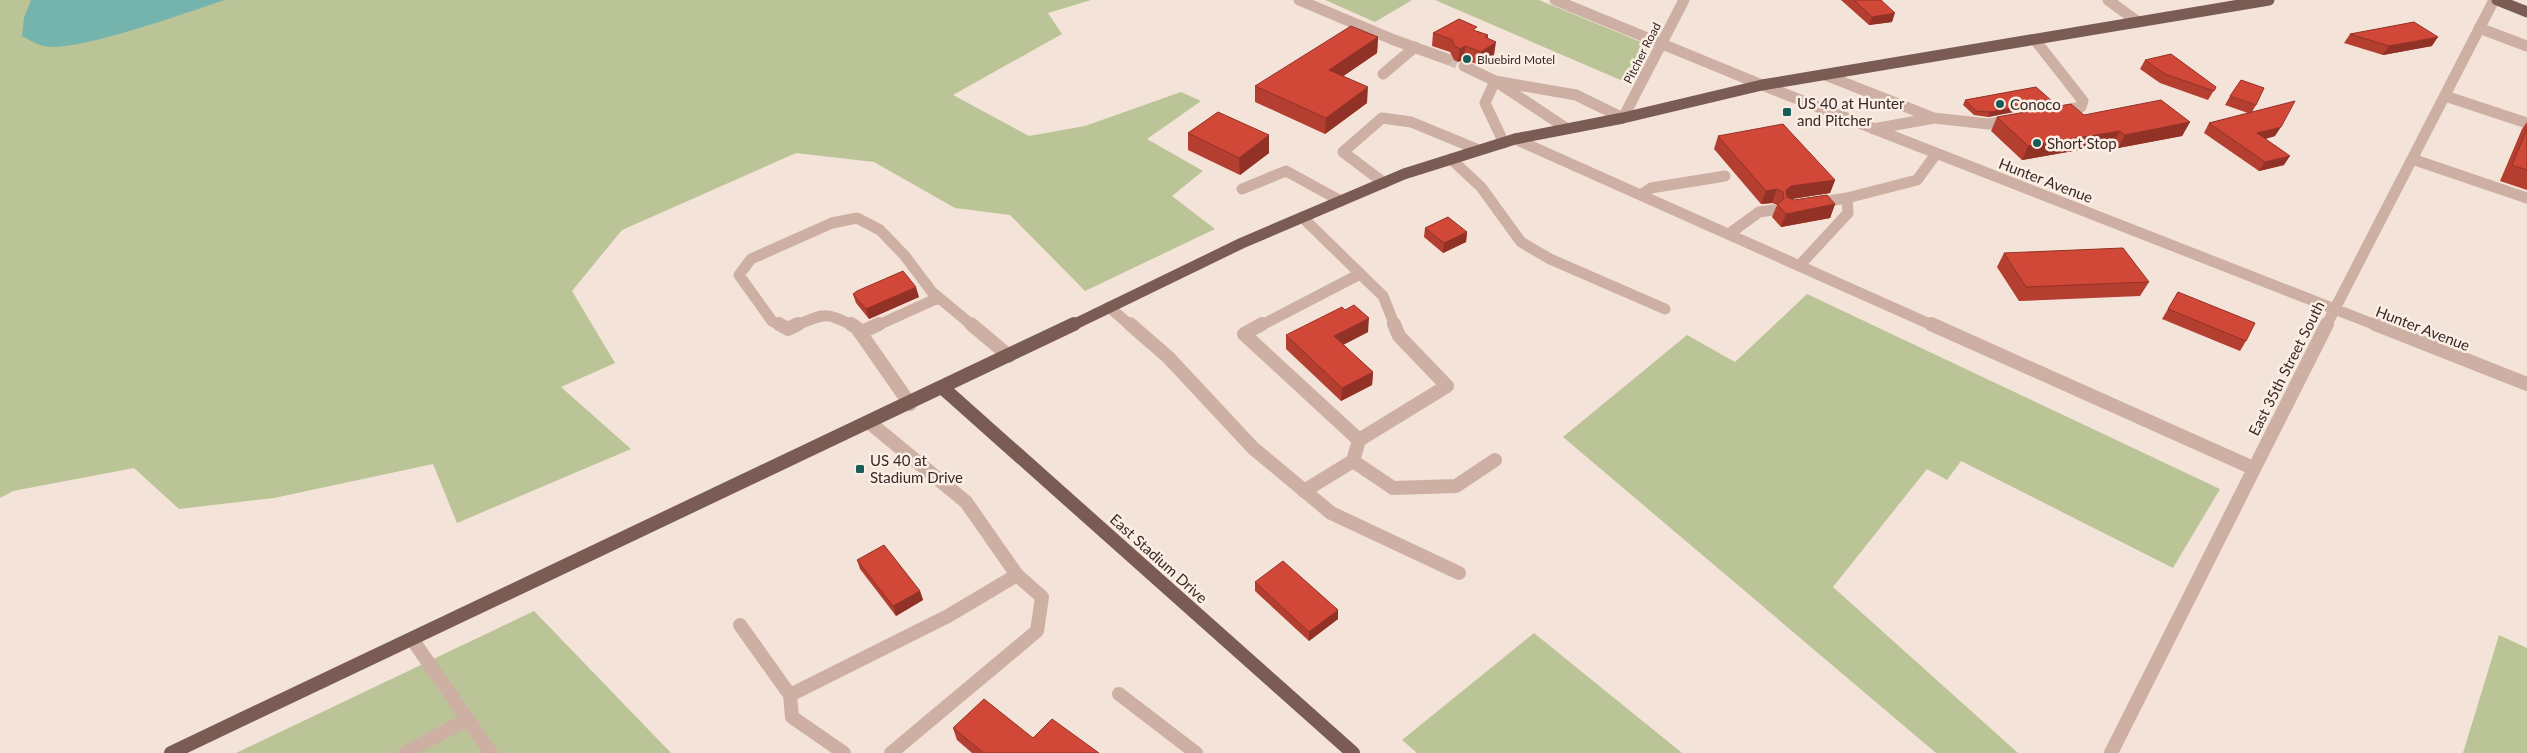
<svg xmlns="http://www.w3.org/2000/svg" width="2527" height="753" font-family="Lato,sans-serif">
<style>
.green{fill:#bbc497}
.water{fill:#75b3ad}
.lines{fill:none;stroke-linecap:round;stroke-linejoin:round}
.minor-tunnel{stroke:#cebeb4;stroke-width:11;stroke-dasharray:11 5;stroke-linecap:butt}
.minor-far1{stroke:#cdb0a3;stroke-width:11}
.minor{stroke:#cdb0a3;stroke-width:14}
.major-far1{stroke:#7a5c55;stroke-width:11}
.major{stroke:#7a5c55;stroke-width:14}
.wall{fill:#b43e30}
.shaded-wall{fill:#923227}
.building{fill:#d14838;stroke:#923227}
.poi-dot{fill:#185c57;stroke:#fbeee5;stroke-width:2}
.labels{text-anchor:middle;dominant-baseline:central;stroke-width:5;stroke-linejoin:round;paint-order:stroke}
.far-street-label{font-size:12px;fill:#372926;stroke:#fbeee5}
.far-poi-label{font-size:12px;fill:#372926;stroke:#fbeee5;text-anchor:start}
.poi-label{font-size:15px;fill:#372926;stroke:#fbeee5;text-anchor:start}
.street-label{font-size:15px;fill:#372926;stroke:#fbeee5}
</style>
<rect width="100%" height="100%" fill="#f4e3d8"/>
<path class="green" d="M0,0h1091l-43,13 14,21 -109,61 76,41 56,-10 96,-34 20,9 -54,38 56,32 -31,25 43,33 -130,62 -75,-76 -55,-7 -81,-46 -78,-9 -174,77 -50,61 43,72 -54,24 70,62 -174,74 -24,-59 -159,34 -95,11 -45,-41 -121,23 -13,7z
M1325,0h87l-37,22z
M1435,0h104l107,44 1,6 -22,32z
M1807,294l413,195 -47,79 -212,-107 -14,19 -20,-11 -94,118 185,166h-82l-373,-316 124,-102 48,27z
M534,611l137,142h-435z
M1534,633l148,120h-265l-15,-13z
M2499,635l28,13v105h-64z"/>
<path class="water" d="M31,0h194c-38,12 -148,53 -182,46 -7,-2 -15,-7 -21,-10l2,-18z"/>
<g class="lines">
<path class="minor-tunnel" d="M1447,59l17,7"/>
<path class="minor-far1" d="M1299,0l95,40 53,19
M1555,0l207,85 616,241
M2108,0l30,22
M2479,28l48,18
M2035,40l48,61 -2,6 -20,4
M1464,66l31,15 71,47
M1383,74l32,-27
M1825,75l109,43
M2445,96l82,27
M1873,129l61,-11 54,6 23,-4
M1515,139l419,187
M1504,143l-19,-40 10,-22 81,14 47,23 61,-118
M1451,159l30,28 40,55 29,17 115,50
M2412,159l115,39
M1384,183l-41,-31 39,-34 29,4 68,28
M1242,189l44,-18 55,30
M1641,195l10,-7 74,-12
M1815,203l32,-5 70,-18 19,-26
M1302,217l81,79 12,30
M1729,234l30,-22 14,-2
M1799,266l49,-53 -1,-15
M1109,307l22,19
M781,326l-9,-5 -33,-46 12,-16 81,-36 25,-5 23,12 25,26 27,36 41,34
M795,326c28,-12 31,-15 58,0
M876,326l62,-28
M1260,326l100,-52
M2326,326l168,-326"/>
<path class="minor" d="M779,324l9,5 10,-5
M851,324l6,4 53,76
M971,324l38,32
M1130,324l38,33 85,91 78,65 128,60
M1262,324l-18,10 115,106
M1931,324l322,144
M2375,324l152,60
M860,333l19,-9
M870,423l96,79 51,73 25,22 -5,34 -146,122
M1353,461l40,27 63,-2 39,-26
M1304,491l49,-30 6,-21 88,-54 -48,-50 -5,-12
M740,625l50,70
M412,639l79,114
M1119,694l77,59
M405,753l63,-34
M844,753l-52,-36 -2,-22 158,-79 69,-41
M2111,753l216,-429"/>
<path class="major-far1" d="M2497,0l30,12
M1071,326l171,-83 162,-69 111,-35 108,-21 139,-33 507,-85"/>
<path class="major" d="M943,388l410,365
M171,753l903,-429"/>
</g>
<path class="wall" d="M1841,0h40l11,22 -23,3z
M1477,31l11,4v3l6,17 -15,10 -15,-6 -6,3 -4,-2 -4,-8 -18,-6 1,-13z
M2350,34l82,12 -49,9 -39,-12z
M1378,37l-1,16 -34,23 24,27 -42,31 -70,-32v-16z
M2145,60l71,27 -8,13 -48,-17 -20,-14z
M2230,96l26,9 -4,7 23,24 -10,3 19,26 -25,6 -55,-38 5,-10 39,-10 -23,-8z
M1965,100l87,1 -2,4 -62,12 -14,-2 -11,-10z
M2084,115l106,7 -8,14 -64,12 -5,-4 -91,16 -31,-29 6,-14z
M2527,122v68l-27,-9 22,-52z
M1188,133l81,20 -29,22 -52,-25z
M1718,136l117,44 -5,13 -39,6 3,1 41,4 -5,14 -49,9 -9,-10 5,-12 -5,-2 -11,1 -47,-55z
M1425,228l42,4 -1,10 -23,11 -19,-16z
M2004,253l145,29 -9,14 -121,5 -22,-34z
M2178,292l68,49 -6,10 -78,-32z
M853,294l66,3 -50,22 -13,-16z
M1368,332l-25,13 30,27 -1,13 -31,16 -55,-52v-14z
M857,560l63,31 3,9 -27,16 -36,-47z
M1255,582l83,37 -29,22 -54,-50z
M953,728l80,10 66,15h-127l-15,-13z"/>
<path class="shaded-wall" d="M1895,13l-3,9 -23,3 3,-8z
M1378,37l-1,16 -48,33v-16z
M2438,37l-6,9 -49,9 6,-9z
M1496,42l-2,13 -15,10 2,-13z
M1465,46l-1,13 -6,3 2,-13z
M1368,87l-1,16 -42,31 1,-16z
M2052,101l-2,4 -62,12 2,-5z
M2190,122l-8,14 -64,12 7,-13z
M2281,127l-6,9 -24,7 6,-10z
M2120,131l-7,13 -91,16 6,-14z
M1269,135v18l-29,22 -1,-17z
M2290,156l-6,9 -25,6 6,-9z
M1835,180l-5,13 -44,7v-10l5,-4z
M1777,189l-5,14 -11,1 5,-13z
M1835,204l-5,14 -49,9 5,-13z
M1467,232l-1,10 -23,11 1,-10z
M916,287l3,10 -50,22 -3,-10z
M1369,318l-1,14 -35,18 1,-14z
M1373,372l-1,13 -31,16 1,-13z
M920,591l3,9 -27,16 -3,-10z
M1338,610v9l-29,22v-9z"/>
<path class="building" d="M1854,0h27l14,13 -23,4z
M1459,19l18,8 -4,3 15,5 -3,2 11,5 -15,10 -16,-6 -5,3 -5,-3 -4,-7 -18,-6z
M2414,22l24,15 -49,9 -39,-12z
M1351,26l27,11 -49,33 39,17 -42,31 -71,-32z
M2171,54l45,33 -2,4 -49,-17 -20,-14z
M2241,80l23,8 -8,17 -26,-9z
M2036,87l16,14 -62,11 -14,-1 -11,-11z
M2161,100l29,22 -65,13 -5,-4 -92,15 -31,-29 74,-13 13,11z
M2295,101l-14,26 -24,6 33,23 -25,6 -56,-39z
M1218,112l51,23 -30,23 -51,-25z
M1783,124l52,56 -44,6 -5,4 1,7 7,3 33,-5 8,9 -49,10 -9,-10 7,-5 -1,-7 -6,-3 -11,2 -48,-55z
M2527,129v41l-15,-5z
M1448,217l19,15 -23,11 -19,-15z
M2123,248l26,34 -123,5 -22,-34z
M903,271l13,16 -50,22 -13,-15 4,-3z
M2178,292l77,31 -9,18 -78,-32z
M1354,305l15,13 -35,18 39,36 -31,16 -56,-53 56,-28 3,3z
M884,545l36,46 -27,15 -36,-46z
M1283,561l55,49 -29,22 -54,-50z
M984,699l49,39 19,-19 47,34h-115l-31,-25z"/>
<g class="poi-dot">
<circle cx="1467" cy="59" r="5"/>
<circle cx="2000" cy="104" r="5"/>
<rect x="1782" y="107" width="10" height="10" rx="2.5"/>
<circle cx="2037" cy="143" r="5"/>
<rect x="855" y="464" width="10" height="10" rx="2.5"/>
</g>
<g class="labels">
<g class="far-street-label">
<text transform="translate(1642 53) rotate(-63)">Pitcher Road</text>
</g>
<g class="far-poi-label">
<text x="1477" y="59">Bluebird Motel</text>
</g>
<g class="poi-label">
<text x="1797" y="103">US 40 at Hunter<tspan x="1797" dy="17">and Pitcher</tspan></text>
<text x="2010" y="104">Conoco</text>
<text x="2047" y="143">Short Stop</text>
<text x="870" y="460">US 40 at<tspan x="870" dy="17">Stadium Drive</tspan></text>
</g>
<g class="street-label">
<text transform="translate(2046 180) rotate(21)">Hunter Avenue</text>
<text transform="translate(2423 328) rotate(21)">Hunter Avenue</text>
<text transform="translate(2286 368) rotate(-63)">East 35th Street South</text>
<text transform="translate(1159 558) rotate(42)">East Stadium Drive</text>
</g>
</g>
</svg>
